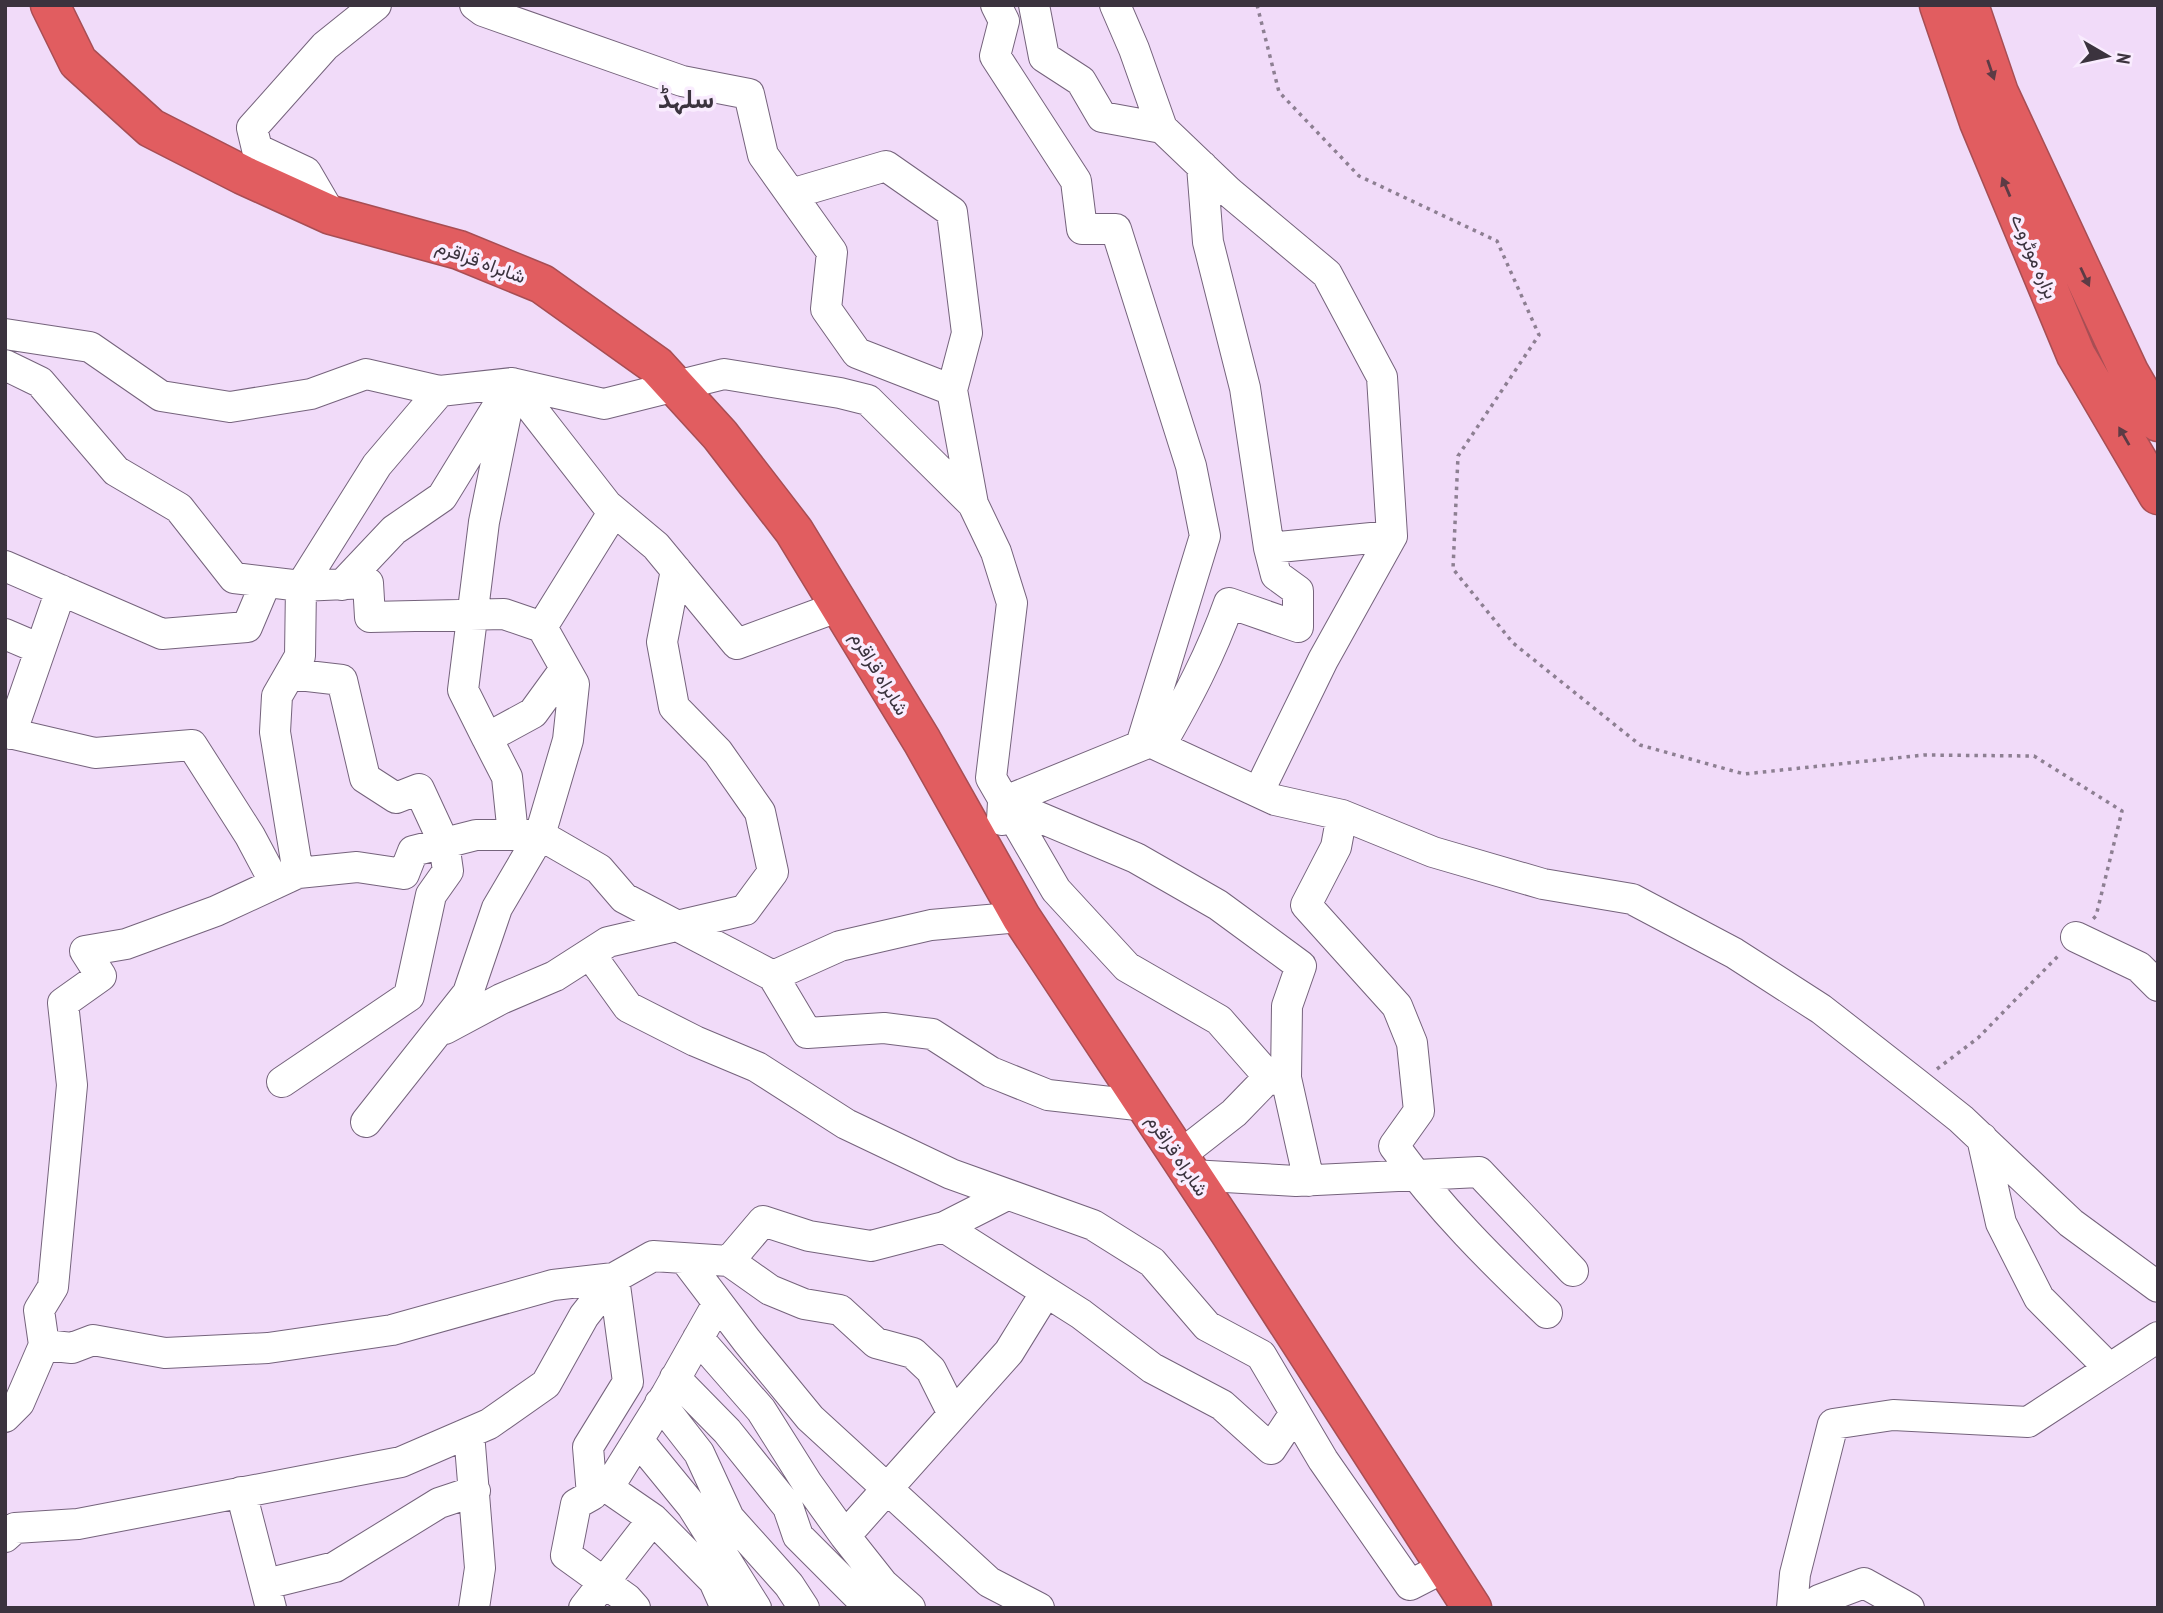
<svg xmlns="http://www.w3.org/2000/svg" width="2163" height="1613" font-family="'PT Sans Narrow',Vazirmatn,sans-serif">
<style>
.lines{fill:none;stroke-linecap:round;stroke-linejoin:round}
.minor-casing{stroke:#75637c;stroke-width:32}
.highway-casing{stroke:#a74e54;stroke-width:41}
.path{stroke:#8d7f92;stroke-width:3.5;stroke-dasharray:3.5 5;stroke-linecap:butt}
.minor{stroke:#fff;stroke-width:30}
.highway{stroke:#e15d60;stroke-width:38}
.oneway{fill:#5c3b45}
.labels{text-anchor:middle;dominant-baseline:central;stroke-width:7;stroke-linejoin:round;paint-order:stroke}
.street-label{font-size:19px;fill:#3b333e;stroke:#f9ecfe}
.district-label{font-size:26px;font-weight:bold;fill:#3b333e;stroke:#f9ecfe}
</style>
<rect width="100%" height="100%" fill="#f1dbf9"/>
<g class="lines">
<defs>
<path id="minor" d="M475,5l8,6 199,70 67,13 14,61 69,97 -6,57 31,44 95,37 21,114 23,48 16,51 -21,175 65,112 71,77 92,53 50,57 18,6
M996,5l8,16 -9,35 81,125 6,48h34l75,237 14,70 -64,209
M1034,5l10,52 37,24 21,36 60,11
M1115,5l19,44 28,79 67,64 98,82 55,103 10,159 -69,124 -64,131
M1202,166l6,76 37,146 24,160
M791,194l95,-28 66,46 15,121 -15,57
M331,215l-25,-43 -49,-23 -5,-21 73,-82 51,-41
M5,334l85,13 71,49 69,11 81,-13 55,-20 74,17
M5,365l35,17 76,89 63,37 55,70 67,8 67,-3 2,34 134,-3 38,13 32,57 -6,56 -28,95 -43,73 -29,85 -102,129
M5,566l157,68 85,-7 19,-45
M342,585l52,-55 48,-33 70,-114 95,122 49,41 81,98 103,-38
M542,627l72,-116
M5,634l35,15
M5,732l90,21 97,-8 58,91 25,47
M11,734l50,-144
M487,738l-24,-48 21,-168 24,-118
M1160,746c27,-47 51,-92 69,-143l69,24v-36l-22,-16 -7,-27 123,-12
M1003,802l133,56 82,47 83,61 -14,40 -1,72 23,103
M1342,815l-6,32 -30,58 91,101 15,37 7,68 -25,35c45,62 98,115 153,167
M1002,820l1,-18 147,-60 125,58 67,15 91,37 110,32 89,15 102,54 87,56 96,75 44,35 110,104 87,64
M513,835l-6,-58 -20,-39 46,-25 32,-44
M298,873l59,-6 47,7 9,-23 63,-16h64l59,34 25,29 149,78 67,-30 91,-21 90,-8
M2076,937l63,30 19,19
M590,954l38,53 67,34 62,26 89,57 105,50 142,51 59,37 55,64 54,29 62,105 87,125 35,-18
M773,976l34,57 77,-5 48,6 59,38 57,23 98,11
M445,1029l56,-30 54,-23 53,-34 137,-32 28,-38 -13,-60 -42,-60 -44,-45 -12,-65 14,-72
M282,1082l127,-86 22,-101 17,-24 -4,-28 -25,-54 -23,9 -31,-20 -23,-98 -52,-6
M1982,1138l19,85 38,75 70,70
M1179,1156l55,-43 35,-36
M1191,1175l105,6 183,-9 94,99
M944,1227l137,87 71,54 70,37 49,44 24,-36
M684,1258l63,83 63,77 179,164 50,26
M729,1261l41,29 34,14 36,6 36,33 37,10 18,17 22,44
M614,1278l14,104 -40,65 4,48 -16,9 -10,51 61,44 8,9
M718,1303l-52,92 -58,93 45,31 61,62 12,27
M698,1338l63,72 46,73 38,53
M44,1345l28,3 21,-8 72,13 103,-5 124,-18 161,-45 61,-7 39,-22 76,5 34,-40 46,15 62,10 73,-19 63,-32
M675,1378l52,53 61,76 10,29 72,72
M660,1403l39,50 30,65 60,67 15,23
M5,1417l14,-14 25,-58 -5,-35 14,-23 19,-202 -9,-82 38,-27 -16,-25 41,-7 90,-33 82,-38 -23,-141 2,-36 23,-40 1,-70 76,-121 63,-74 72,-8 92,21 120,-30 116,19 28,7 105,104
M469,1433l11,135 -6,40
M638,1440l54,66 64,102
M241,1492l30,116
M5,1537l10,-9 63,-4 323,-62 88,-38 57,-40 38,-68 30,-38
M266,1584l69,-17 104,-64 36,-12
M584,1608l69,-89
M910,1608l-27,-24 -38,-48 164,-184 37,-60
M1792,1608l3,-34 38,-150 60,-9 135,7 130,-85
M1811,1608l8,-8 45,-17 45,25"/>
<path id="highway" d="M50,5l28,57 73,66 92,47 88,40 128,35 83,34 115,82 63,69 74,96 128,210 99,176 209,316 242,375
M1939,5l40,117 97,233 82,140
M1969,5l30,88 130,279 29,50"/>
</defs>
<use href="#minor" class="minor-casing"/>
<use href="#highway" class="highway-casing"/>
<path class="path" d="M1257,5l22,87 80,84 138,65 42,94 -81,121 -5,113 60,74 127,102 104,29 180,-19 110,1 88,55 -26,105 -3,3
M1937,1069l41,-31 81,-83"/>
<use href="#minor" class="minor"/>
<use href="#highway" class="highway"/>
</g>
<defs><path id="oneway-solid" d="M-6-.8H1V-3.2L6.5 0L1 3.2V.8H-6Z" transform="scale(1.75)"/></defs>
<g class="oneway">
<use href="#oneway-solid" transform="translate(1991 70) rotate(71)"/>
<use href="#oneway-solid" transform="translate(2006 187) rotate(-113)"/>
<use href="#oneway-solid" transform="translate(2085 277) rotate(65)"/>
<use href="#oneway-solid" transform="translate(2124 436) rotate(-120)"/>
</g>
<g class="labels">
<g class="street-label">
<text transform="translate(2035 256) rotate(67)">ہزارہ موٹروے</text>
<text transform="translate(481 261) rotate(20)">شاہراہ قراقرم</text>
<text transform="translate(880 673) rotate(59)">شاہراہ قراقرم</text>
<text transform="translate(1178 1155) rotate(56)">شاہراہ قراقرم</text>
</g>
<g class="district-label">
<text x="686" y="98">سلہڈ</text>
</g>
</g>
<rect width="2163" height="1613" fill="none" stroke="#3b333e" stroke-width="14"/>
<g transform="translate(2107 56) rotate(99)" stroke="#f9ecfe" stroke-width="5" paint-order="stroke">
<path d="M0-5L12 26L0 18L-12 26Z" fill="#3b333e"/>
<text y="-10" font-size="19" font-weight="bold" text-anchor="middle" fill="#3b333e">N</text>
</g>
</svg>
